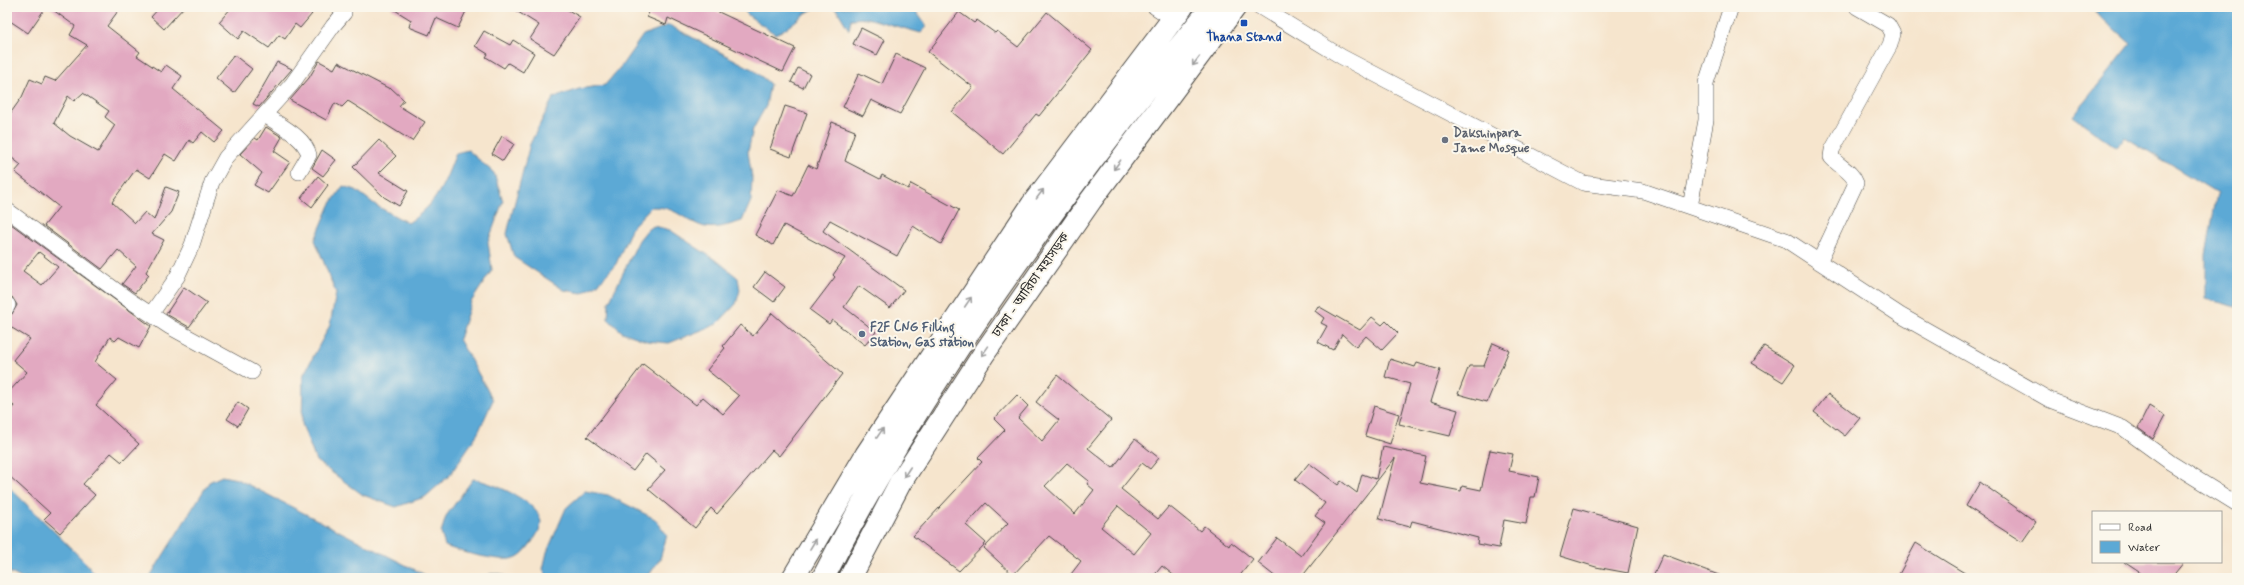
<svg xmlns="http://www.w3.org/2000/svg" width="2244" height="585" font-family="Mynerve,'Noto Sans Bengali',sans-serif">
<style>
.water{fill:#5ca9d5;stroke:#446a80}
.building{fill:#e2a9c1;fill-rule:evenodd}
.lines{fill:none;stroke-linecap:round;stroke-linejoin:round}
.street-casing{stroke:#494743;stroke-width:16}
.highway-casing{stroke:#494743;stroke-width:24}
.street{stroke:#fff;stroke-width:15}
.highway{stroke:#fff;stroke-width:22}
.oneway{stroke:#a0a0a0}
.transit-dot{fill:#1a4fb4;stroke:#fbf7ec;stroke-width:1.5}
.worship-dot{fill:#6b7280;stroke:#fbf7ec;stroke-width:1.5}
.service-dot{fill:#5c6f8a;stroke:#fbf7ec;stroke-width:1.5}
.labels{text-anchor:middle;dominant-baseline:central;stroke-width:4;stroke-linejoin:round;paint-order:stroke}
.transit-label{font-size:13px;font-weight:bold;fill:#164399;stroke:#fbf7ec}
.worship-label{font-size:13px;font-weight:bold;fill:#5b616d;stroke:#fbf7ec;text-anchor:start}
.street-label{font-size:13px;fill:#2b2b2b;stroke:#fbf7ec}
.service-label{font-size:13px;font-weight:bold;fill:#4e5e75;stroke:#fbf7ec;text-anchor:start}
</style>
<rect width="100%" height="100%" fill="#fbf7ec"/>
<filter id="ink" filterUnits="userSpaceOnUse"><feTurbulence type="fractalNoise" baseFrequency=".025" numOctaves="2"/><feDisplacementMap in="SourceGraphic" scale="8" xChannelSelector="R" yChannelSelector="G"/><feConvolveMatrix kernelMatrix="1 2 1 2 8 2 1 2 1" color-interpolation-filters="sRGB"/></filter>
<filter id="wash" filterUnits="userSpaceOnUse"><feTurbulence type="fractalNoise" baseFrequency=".012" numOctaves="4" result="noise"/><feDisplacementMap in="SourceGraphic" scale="16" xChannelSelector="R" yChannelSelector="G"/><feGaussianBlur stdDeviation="0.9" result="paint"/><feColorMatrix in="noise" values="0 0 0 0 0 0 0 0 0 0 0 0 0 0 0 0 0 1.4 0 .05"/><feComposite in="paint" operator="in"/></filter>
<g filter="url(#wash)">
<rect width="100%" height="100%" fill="#f6e5cd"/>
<path class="water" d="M741,7h78c-18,5 -27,21 -44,27l-26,-18z
M831,7h85v4l11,16 -6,6 -54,-15 -16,1 -2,11 -12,-20z
M2097,7h140v300l-31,-8v-44l11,-62 -92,-56 -9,10 -43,-31 58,-72 -36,-32z
M669,25l85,45 16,14 -4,22 -13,23 -5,23 4,25 -1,24 -9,20c-13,4 -30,10 -43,4 -19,-8 -25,-19 -48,-18l-19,20 -16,37 -19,21 -15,8 -18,-3 -50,-33 -7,-23 5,-21 18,-69 23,-46 26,-9 26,-4 17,-20 21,-30z
M468,150l26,23 9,28 -15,41 4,28 -21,32 -12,37 34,61 -15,33 -28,42 -25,22 -29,10 -33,-12 -47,-34 -14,-37 1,-48 27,-51 6,-32 -21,-53 15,-35 13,-19 13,4 21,16 31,17c30,-20 36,-39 48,-70z
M654,226l16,4 50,33 18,15 2,12 -4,14 -19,20 -48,19 -22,-2 -25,-9 -14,-13 1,-17 30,-62 9,-11z
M222,476l15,3 194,99h-282l60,-96z
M473,479c18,3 68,23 68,44 0,6 -6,15 -9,19 -6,8 -11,15 -21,17 -14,2 -52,-7 -66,-13l-4,-13 5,-17z
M7,485l80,79 11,14h-77l-14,-7z
M585,491l23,4 47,24 12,16 -7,24 -13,19h-99l-5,-9 4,-17 19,-44z
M490,574h11l8,4h-24z"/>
<g id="blocks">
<path class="building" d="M7,7h39l-18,26 -21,-14z
M49,7h72l-14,19 33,26 -3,4 24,16 5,-7 16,11 -9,13 51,42 -10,11 -12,-10 -9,11 -4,-3 -13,21 -11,-7 -15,24 -14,-9 -24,33 23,21 10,-11 9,8 12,-33 13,5 -8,20 -19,22 12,6 -18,32 3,3 -14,18 -13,-9 14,-18 -18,-16 -16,19 -58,-43 15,-19 -44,-35 6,-7 -14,-11v-36l15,-21 8,-18 12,5 3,-7 10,4 32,-36 -17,-10 5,-9zM83,93l26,18 -4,6 10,8 -17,27 -28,-16 -16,-13 14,-27 6,5z
M160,7h24l-20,22 -13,-12z
M232,7h71l9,7 -12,14 -5,-4 -10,15 -6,-4 -10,13 -25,-17 -6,8 -19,-17z
M390,7h78l-10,21 -22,-10 -7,17 -20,-8 2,-7z
M510,7h53l17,10 -26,37 -24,-15 9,-14z
M645,7h63l87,41 -12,24 -115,-54 -2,7 -19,-8 3,-8z
M959,12l15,11 3,-3 18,13 2,-2 21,16 29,-35 45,38 -53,66 -3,-2 -33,40 -51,-42 21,-25 -45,-35z
M861,28l24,12 -8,15 -24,-11z
M484,31l26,14 3,-5 21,13 -11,19 -15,-9 -4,5 -18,-11 2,-3 -13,-8z
M896,54l29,14 -25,46 -29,-14 -8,16 -20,-9 16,-34 23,11z
M234,55l18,14 -18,24 -18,-15z
M319,61l15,8 4,-7 52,27 1,-1 13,12 -5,6 26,16 -13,19 -64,-40 -6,6 -7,-4 -9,17 -36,-20 19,-22z
M277,62l15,7 -33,38 -6,-3z
M798,68l12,6 -7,14 -12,-6z
M785,106l22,7 -16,44 -21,-8z
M832,122l23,9 -10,30 35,18 2,-4 26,14 3,-5 48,26 -18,34 -28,-18 -16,30 -67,-36 -7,11 81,59 -14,18 -31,-22 -15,21 32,25 -11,13 -33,-25 -3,4 -19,-14 25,-33 -2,-2 12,-17 -61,-33 -11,20 -18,-10 23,-45 15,6 15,-31 8,4z
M266,127l16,10 -8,14 16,11 -22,31 -14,-8 8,-12 -22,-19 15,-16 3,2z
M502,136l12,8 -11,17 -11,-7z
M379,140l17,16 -17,17 29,18 -9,15 -15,-9 -31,-30z
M322,150l14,10 -13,16 -11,-8z
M318,176l10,9 -16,22 -11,-9z
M11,224l140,102 -12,22 -20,-11 -4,4 -5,-4 -15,25 22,18 -21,25 43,39 -17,18 -11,-9 -28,31 12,11 -35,38 -16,-14 6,-6 -43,-39v-60l7,-8 -7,-7v-5l20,-22 -14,-12 17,-21 -23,-14v-9l5,-2 5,-9 -5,-8 -5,-1v-67zM39,252l19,15 -16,18 -19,-14z
M765,272l20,15 -11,15 -20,-15z
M184,287l23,16 -18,24 -23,-13z
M1318,306l42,24 12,-13 10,8 4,-4 12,12 -16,17 -16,-14 -10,11 -14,-13 -9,16 -15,-8 9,-16 -6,-3 3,-5 -9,-7z
M772,313l70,61 -63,82 -7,-6 -55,64 -6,-6 -16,20 -47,-39 17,-19 -19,-16 -13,17 -46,-34 56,-73 53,41 7,-8 20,17 16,-18 -32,-26 18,-22 -2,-2 17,-21 13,11z
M1493,343l16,7 -22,52 -29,-8 11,-28h15z
M1764,346l31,19 -12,17 -31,-19z
M1390,359l25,8 2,-4 23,7 -10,32 28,8 -8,26 -51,-12 11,-40 -25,-7z
M1057,375l54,45 -23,28 25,20 22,-29 24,19 -9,11 -8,-6 -21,26 37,30 11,-13 31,25 4,-5 25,20 2,-4 22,17 -15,19h-61l-15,-12 -10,12h-84l13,-17 -32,-25 -36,39 -29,-27 24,-25 -22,-20 -20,22 20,18 -27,28 -46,-35 69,-74 -4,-4 27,-28 -11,-11 23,-24 11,11 -10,12 24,23 17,-21 -23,-18zM1067,463l22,18 -2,3 7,6 -19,24 -30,-28zM1118,506l33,27 -17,21 -33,-27z
M1828,394l32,24 -15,18 -31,-24z
M238,402l10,7 -10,17 -11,-7z
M1374,406l25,8 -9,30 -25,-8z
M2149,406l16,10 -12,23 -15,-11z
M1383,447l43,9 -6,27 41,8 1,-5 19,4 9,-40 23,4 -4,17 30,6 -4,20h-4l-5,27 -22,-4 -5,28 -22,-4 1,-6 -66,-17 -2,6 -31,-8 16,-61 -94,120h-24l-19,-15 19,-25 24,18 24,-33 -10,-7 10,-13 -30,-23 14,-17 29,22 3,-4 16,12 5,-19 14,5z
M1980,482l56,40 -14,20 -56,-36z
M1574,508l64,18 -10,47 -32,-6 -36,-11z
M1916,543l32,20 25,15h-76z
M1663,554l61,23 -1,1h-71z
M2124,562h60l-13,16h-23z"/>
</g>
</g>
<g filter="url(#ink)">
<use href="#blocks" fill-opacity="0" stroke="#494743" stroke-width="1"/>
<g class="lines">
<defs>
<path id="street" d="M1155,7l17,11
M1260,7l82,50 241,126 60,8 143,49 114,75 150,85 73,28 48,35 66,41
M265,115c14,10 40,22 44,40l-10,17
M1690,207l16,-87v-37l25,-76
M7,210l122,90 41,27 82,45
M1819,262l37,-79c-4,-12 -17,-16 -25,-26l1,-7 58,-105 3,-11 -5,-9 -31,-18
M7,307l1,-2
M151,314l26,-37 15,-32 20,-63 14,-25 66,-73 41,-58 11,-13"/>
<path id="highway" d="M793,578l73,-123 166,-250 150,-198
M823,578c75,-148 169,-285 269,-418 39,-51 78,-103 120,-153
M850,578l50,-95 83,-128 108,-155 144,-193"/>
</defs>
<use href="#street" class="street-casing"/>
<use href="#highway" class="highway-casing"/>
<use href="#street" class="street"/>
<use href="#highway" class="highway"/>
</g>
<defs><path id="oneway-shaft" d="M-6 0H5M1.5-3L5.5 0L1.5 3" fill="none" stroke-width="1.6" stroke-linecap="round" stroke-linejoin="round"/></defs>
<g class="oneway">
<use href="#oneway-shaft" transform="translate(1196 61) rotate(127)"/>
<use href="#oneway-shaft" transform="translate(1117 165) rotate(127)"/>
<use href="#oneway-shaft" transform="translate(1040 194) rotate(-53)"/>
<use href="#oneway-shaft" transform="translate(968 302) rotate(-56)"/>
<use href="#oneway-shaft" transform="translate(985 351) rotate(125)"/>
<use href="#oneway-shaft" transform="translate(880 433) rotate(-56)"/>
<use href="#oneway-shaft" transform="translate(907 472) rotate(123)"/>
<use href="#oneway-shaft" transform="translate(813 544) rotate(-59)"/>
</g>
</g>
<rect class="transit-dot" x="1240" y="19" width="8" height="8" rx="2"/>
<circle class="worship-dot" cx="1445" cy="140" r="4"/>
<circle class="service-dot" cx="862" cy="334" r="4"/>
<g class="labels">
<g class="transit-label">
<text x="1244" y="37">Thana Stand</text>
</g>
<g class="worship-label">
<text x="1453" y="133">Dakshinpara<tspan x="1453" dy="15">Jame Mosque</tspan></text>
</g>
<g class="street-label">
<text transform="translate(1031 285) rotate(-55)">ঢাকা - আরিচা মহাসড়ক</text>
</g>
<g class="service-label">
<text x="870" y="327">F2F CNG Filling<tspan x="870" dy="15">Station, Gas station</tspan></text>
</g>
</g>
<rect width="2244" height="585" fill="none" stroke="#fbf7ec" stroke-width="24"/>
<rect x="2092" y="511" width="130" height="52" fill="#fbf7ec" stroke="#a8a59f"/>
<rect x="2100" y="524" width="20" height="6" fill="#ffffff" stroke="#a8a59f"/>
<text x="2128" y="531" font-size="12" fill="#2b2b2b">Road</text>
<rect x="2100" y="541" width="20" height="12" fill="#5ca9d5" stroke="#a8a59f"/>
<text x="2128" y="551" font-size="12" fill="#2b2b2b">Water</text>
</svg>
